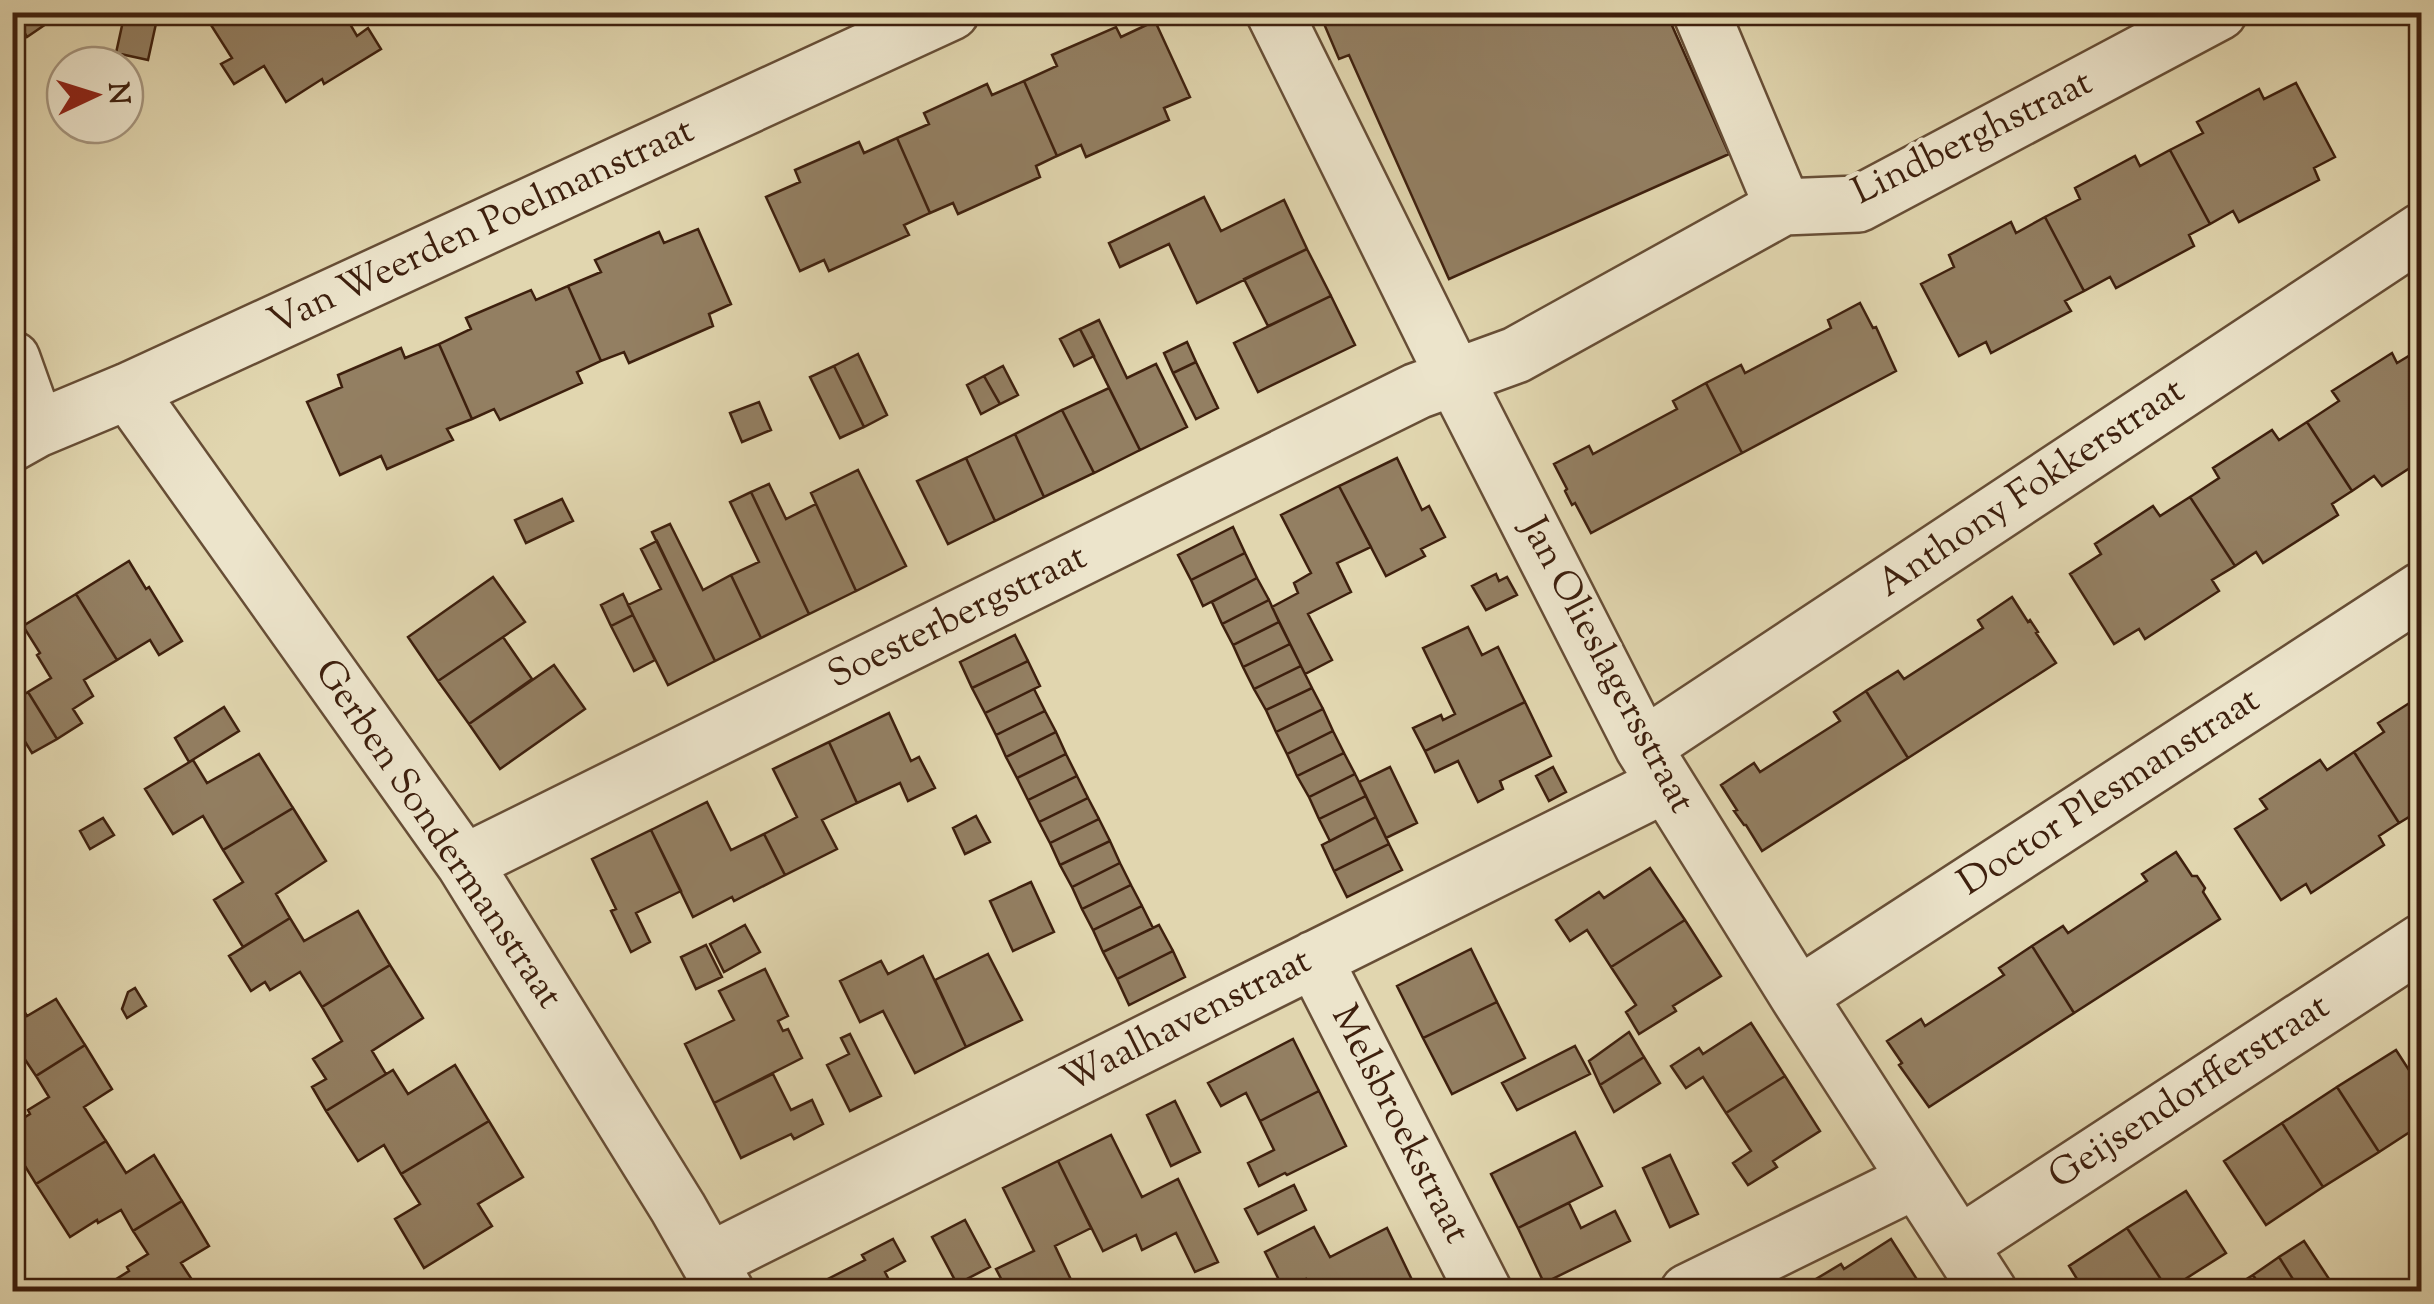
<svg xmlns="http://www.w3.org/2000/svg" width="2434" height="1304" font-family="'Sorts Mill Goudy',serif">
<style>
.building{fill:#937f62;stroke:#3e200e;stroke-width:2.5}
.lines{fill:none;stroke-linecap:round;stroke-linejoin:round}
.minor-casing{stroke:#674e36;stroke-width:60}
.minor{stroke:#ece4cb;stroke-width:55}
.labels{text-anchor:middle;dominant-baseline:central;stroke-width:9;stroke-linejoin:round;paint-order:stroke}
.street-label{font-size:38px;fill:#3e200e;stroke:#ece4cb}
</style>
<rect width="100%" height="100%" fill="#e1d6af"/>
<filter id="stains"><feTurbulence type="fractalNoise" baseFrequency=".002" numOctaves="4"/><feColorMatrix values="0 0 0 0 .2 0 0 0 0 .09 0 0 0 0 .02 0 0 0 .5 -.17"/></filter>
<radialGradient id="worn" r=".72"><stop offset=".6" stop-color="#630" stop-opacity="0"/><stop offset="1" stop-color="#630" stop-opacity=".3"/></radialGradient>
<path class="building" d="M12,12h29l5,12 -19,13z
M125,12h43l-11,7 -9,41 -32,-7z
M189,12h154l14,24 11,-8 13,21 -57,35 -2,-5 -36,23 -22,-36 -30,18 -13,-20 11,-6 -28,-44 -11,6z
M1319,12h347l63,142 -280,125 -100,-224 -10,4z
M1155,21l35,76 -26,11 5,12 -83,37 -5,-12 -24,11 -33,-75 33,-15 -5,-11 64,-28 5,10z
M1024,81l33,75 -21,10 4,11 -82,37 -5,-11 -23,10 -33,-75 32,-14 -5,-11 63,-29 5,11z
M2296,83l39,74 -21,11 5,12 -80,42 -6,-11 -23,13 -40,-74 33,-17 -6,-11 62,-33 5,10z
M897,138l33,75 -26,12 5,10 -80,36 -5,-11 -24,11 -34,-74 34,-15 -5,-12 64,-28 5,11z
M2170,150l40,74 -21,11 5,11 -78,42 -6,-11 -26,14 -39,-74 35,-18 -5,-11 60,-32 5,10z
M1204,197l17,34 63,-31 23,49 -110,54 -28,-59 -49,23 -11,-24z
M2045,217l39,74 -19,10 6,10 -80,42 -5,-11 -27,14 -38,-72 33,-17 -5,-12 62,-33 5,11z
M698,229l33,75 -22,10 4,12 -84,37 -5,-11 -23,9 -33,-75 33,-14 -6,-12 64,-28 5,11z
M1307,249l24,47 -63,30 -24,-47z
M568,286l33,75 -24,11 5,11 -82,37 -6,-11 -22,10 -33,-75 32,-15 -5,-11 65,-28 5,10z
M1331,296l24,49 -97,47 -24,-49z
M1860,303l13,25 3,-1 20,44 -154,82 -36,-70 35,-18 4,8 86,-45 -3,-8z
M1099,320l28,58 29,-14 31,63 -47,23 -60,-121z
M1080,329l14,27 -20,10 -14,-27z
M1187,342l9,20 -23,11 -9,-20z
M439,344l33,75 -25,10 6,11 -66,29 -6,-13 -41,19 -33,-73 35,-15 -4,-12 63,-27 4,10z
M2422,348v112l-40,26 -8,-10 -22,15 -45,-69 32,-21 -7,-10 60,-38 5,10z
M858,354l29,61 -23,12 -30,-61z
M1196,362l22,46 -22,11 -23,-46z
M834,366l30,61 -24,11 -30,-61z
M1003,366l15,29 -18,9 -16,-28z
M984,376l16,28 -19,10 -14,-29z
M1706,383l36,70 -151,80 -16,-30 -3,2 -7,-14 2,-2 -13,-25 35,-18 4,8 84,-45 -4,-8z
M1109,388l31,62 -46,23 -32,-63z
M759,402l12,28 -29,12 -12,-29z
M1062,410l32,63 -50,24 -29,-63z
M2307,422l45,69 -20,13 6,11 -75,48 -7,-11 -21,14 -45,-69 29,-19 -6,-10 59,-38 7,10z
M1015,434l29,63 -49,24 -29,-63z
M966,458l29,63 -47,23 -31,-63z
M1397,458l25,52 7,-4 16,31 -24,12 4,7 -39,20 -47,-90z
M858,470l48,96 -50,25 -45,-98z
M769,484l17,35 30,-15 40,87 -47,23 -58,-122z
M1339,486l32,61 -34,16 14,29 -43,22 24,46 -27,14 -33,-67 26,-14 -4,-10 17,-10 -30,-58z
M751,492l58,122 -48,24 -30,-63 28,-13 -29,-60z
M2190,497l45,69 -23,14 7,11 -74,48 -6,-10 -25,15 -44,-70 31,-20 -6,-10 58,-38 7,10z
M562,499l11,22 -47,22 -11,-23z
M670,524l33,66 28,-15 30,63 -46,23 -63,-129z
M1233,527l12,26 -54,27 -13,-25z
M657,541l58,120 -47,24 -40,-80 33,-16 -20,-40z
M1245,553l12,25 -54,28 -12,-26z
M129,561l17,28 3,-2 33,54 -23,14 -9,-15 -33,20 -41,-66z
M1496,574l3,7 8,-4 10,18 -31,15 -14,-24z
M493,577l32,45 -87,59 -30,-44z
M1257,578l12,22 -47,24 -10,-22z
M76,594l41,66 -33,20 9,16 -20,13 9,14 -25,16 -29,-47 23,-14 -14,-23 3,-2 -17,-27z
M623,594l10,21 -22,11 -10,-21z
M2012,597l16,25 2,-2 8,12 -2,1 20,30 -148,95 -42,-67 32,-20 6,8 79,-51 -5,-8z
M1269,600l10,22 -46,23 -11,-21z
M633,615l22,45 -21,11 -23,-45z
M1279,622l11,22 -47,23 -10,-22z
M1468,627l14,28 16,-8 27,55 -100,49 -12,-23 28,-13 2,5 12,-6 -32,-66z
M1015,635l13,26 -56,27 -12,-26z
M503,637l29,42 -63,45 -31,-43z
M1290,644l11,22 -47,23 -11,-22z
M1028,661l12,25 -55,27 -13,-25z
M554,665l31,44 -85,60 -31,-45z
M1301,666l11,22 -46,22 -12,-21z
M1312,688l11,21 -47,23 -10,-22z
M1034,689l11,22 -49,24 -11,-22z
M1866,691l42,67 -146,93 -16,-26h-2l-10,-14 3,-1 -16,-25 33,-22 6,9 80,-51 -6,-9z
M28,692l29,47 -25,14 -8,-13 -12,6v-44z
M2422,695v114l-23,14 -45,-71 30,-20 -6,-9z
M1525,702l26,54 -51,25 3,8 -25,13 -20,-41 -23,11 -10,-21z
M224,707l15,24 -50,31 -14,-24z
M1323,709l10,22 -46,23 -11,-22z
M1045,711l11,21 -50,25 -10,-22z
M889,713l22,48 8,-4 16,31 -27,13 -8,-18 -43,20 -28,-61z
M1333,731l11,22 -47,23 -10,-22z
M1056,732l10,22 -49,24 -11,-21z
M829,742l28,61 -35,17 15,29 -52,26 -21,-41 33,-17 -24,-48z
M2354,752l45,71 -20,13 5,9 -73,48 -5,-9 -25,16 -46,-71 32,-20 -7,-10 60,-39 7,10z
M1344,753l11,21 -46,23 -12,-21z
M259,754l34,54 -70,42 -20,-34 -30,18 -28,-45 48,-29 14,23z
M1066,754l11,22 -49,24 -11,-22z
M1390,767l27,56 -31,15 -27,-56z
M1553,767l13,25 -17,9 -13,-25z
M1355,774l11,22 -47,23 -10,-22z
M1077,776l11,22 -49,24 -11,-22z
M1366,796l10,21 -46,24 -11,-22z
M1088,798l11,21 -49,24 -11,-21z
M707,802l24,48 33,-16 21,41 -51,26 -2,-4 -39,20 -42,-87z
M293,808l33,53 -50,33 14,24 -47,29 -29,-47 29,-18 -20,-32z
M976,816l14,26 -25,12 -12,-26z
M1376,817l13,27 -55,27 -12,-26z
M103,818l11,17 -24,14 -10,-18z
M1099,819l11,22 -50,24 -10,-22z
M651,830l30,61 -45,22 14,29 -19,10 -20,-41 5,-2 -24,-50z
M1110,841l10,22 -48,24 -12,-22z
M1389,844l13,26 -55,27 -13,-26z
M2176,852l16,24h5l8,12 -2,4 17,27 -146,94 -42,-67 31,-20 5,7 79,-52 -5,-7z
M1120,863l11,22 -49,24 -10,-22z
M1650,868l35,52 -74,47 -24,-37 -17,11 -14,-21 43,-28 5,6z
M1031,882l23,50 -41,19 -23,-50z
M1131,885l11,21 -49,24 -11,-21z
M1142,906l11,22 -50,24 -10,-22z
M358,911l32,54 -68,42 -22,-35 -30,18 -5,-8 -14,9 -22,-35 61,-38 14,23z
M1685,920l36,56 -48,30 3,5 -37,23 -13,-22 10,-7 -25,-38z
M745,925l15,27 -36,20 -14,-28z
M1159,925l14,26 -56,28 -14,-27z
M706,945l16,32 -26,12 -15,-32z
M2032,946l42,67 -145,94 -30,-42 3,-2 -15,-22 34,-22 4,7 79,-51 -5,-7z
M1471,949l26,53 -74,36 -26,-52z
M1173,951l12,26 -56,28 -12,-26z
M988,954l34,66 -56,27 -31,-67z
M923,956l43,91 -51,26 -32,-62 -23,11 -20,-41 41,-20 7,13z
M390,965l33,53 -51,33 14,23 -60,37 -14,-24 14,-8 -13,-20 29,-18 -20,-34z
M765,969l23,47 -10,5 5,10 5,-2 14,29 -88,45 -29,-59 49,-24 -15,-29z
M135,988l11,18 -19,12 -5,-9 6,-17z
M12,992l15,24 29,-17 29,46 -49,31 -14,-21 -10,6z
M1497,1002l28,56 -73,36 -29,-56z
M1751,1023l34,53 -59,37 -23,-36 -17,11 -15,-22 28,-18 4,6z
M1629,1032l15,25 -44,28 -11,-24z
M850,1034l31,62 -31,15 -23,-46 22,-11 -8,-16z
M1293,1039l26,52 -59,30 -14,-28 -25,13 -13,-23z
M85,1045l27,44 -28,18 22,34 -70,43 -24,-39v-20l18,-11 -2,-4 21,-13 -13,-21z
M1575,1046l15,28 -73,36 -15,-27z
M2396,1050l26,40v34l-43,28 -42,-65z
M1644,1057l16,26 -46,29 -14,-27z
M455,1065l34,56 -88,53 -17,-29 -26,16 -32,-50 67,-41 15,24z
M773,1074l18,36 21,-10 11,24 -29,15 -3,-5 -50,24 -27,-55z
M1785,1076l35,55 -47,30 4,6 -29,18 -15,-22 18,-12 -25,-38z
M2337,1087l42,65 -56,35 -41,-64z
M1319,1091l27,55 -59,29 -2,-2 -26,13 -11,-23 26,-13 -14,-29z
M1175,1101l25,51 -29,14 -24,-51z
M489,1121l34,56 -45,27 14,22 -68,42 -29,-49 25,-15 -19,-30z
M2282,1123l41,64 -57,38 -42,-64z
M1575,1132l27,54 -84,42 -27,-54z
M1111,1135l31,62 36,-18 40,83 -23,10 -19,-39 -34,17 -6,-15 -33,16 -45,-90z
M106,1141l20,32 28,-18 28,46 -49,30 -12,-21 -23,13 -1,-3 -27,17 -34,-53z
M1670,1155l28,59 -28,13 -27,-59z
M1058,1161l33,67 -36,18 18,38 -15,8h-50l-12,-23 38,-18 -31,-63z
M1294,1185l12,25 -48,24 -13,-25z
M2186,1191l40,62 -58,37 -41,-62z
M182,1201l27,45 -28,17 19,29h-96l-2,-4 27,-17 -2,-4 21,-13 -15,-23z
M1569,1203l12,25 34,-17 15,30 -86,42 -26,-55z
M965,1220l25,47 -33,17 -25,-47z
M1314,1227l16,30 57,-29 26,54 -18,10h-82l-7,-13 -22,11 -19,-38z
M2127,1228l41,62 -3,2h-80l-16,-26z
M893,1239l12,22 -20,11 10,20h-76l-3,-7 49,-25 -3,-5z
M1891,1239l34,53h-108l-6,-10 30,-18 3,5z
M2304,1241l33,50 -36,1 -22,-35z
M2279,1257l22,35h-37l-11,-17z
M2253,1275l11,17h-38z
M1413,1282l5,10h-23z
M2376,1282l6,10h-21z"/>
<g class="lines">
<defs>
<path id="minor" d="M1274,12l181,366 188,369 155,249 191,296
M1701,12l82,195
M12,359l25,70
M128,391l336,472 214,345 48,84
M12,443l25,-14 91,-38 823,-379
M1643,747l779,-516
M464,863l953,-472 99,-36 267,-148 75,-3 361,-192
M1314,959l170,333
M1798,996l624,-406
M1959,1245l463,-303
M709,1261l957,-477
M1688,1292l228,-112"/>
</defs>
<use href="#minor" class="minor-casing"/>
<use href="#minor" class="minor"/>
</g>
<g class="labels">
<g class="street-label">
<text transform="translate(1973 139) rotate(-26)">Lindberghstraat</text>
<text transform="translate(482 228) rotate(-25)">Van Weerden Poelmanstraat</text>
<text transform="translate(2032 489) rotate(-34)">Anthony Fokkerstraat</text>
<text transform="translate(958 618) rotate(-26)">Soesterbergstraat</text>
<text transform="translate(1606 666) rotate(62)">Jan Olieslagersstraat</text>
<text transform="translate(2110 793) rotate(-33)">Doctor Plesmanstraat</text>
<text transform="translate(437 835) rotate(56)">Gerben Sondermanstraat</text>
<text transform="translate(1187 1022) rotate(-27)">Waalhavenstraat</text>
<text transform="translate(2190 1093) rotate(-33)">Geijsendorfferstraat</text>
<text transform="translate(1399 1125) rotate(63)">Melsbroekstraat</text>
</g>
</g>
<rect width="2434" height="1304" fill="none" stroke="#e1d6af" stroke-width="50"/>
<rect x="15" y="15" width="2404" height="1274" fill="none" stroke="#3e200e" stroke-width="5"/>
<rect x="25" y="25" width="2384" height="1254" fill="none" stroke="#3e200e" stroke-width="2.5"/>
<g transform="translate(95 95) rotate(86)"><circle r="48" fill="#ece4cb" stroke="#a6967f" stroke-width="2.5"/>
<path d="M0-8L18 38L0 25L-18 38Z" fill="#8f2418"/>
<text y="-15" font-size="28" font-weight="bold" text-anchor="middle" fill="#3e200e">N</text>
</g>
<rect width="100%" height="100%" filter="url(#stains)"/>
<rect width="100%" height="100%" fill="url(#worn)"/>
</svg>
